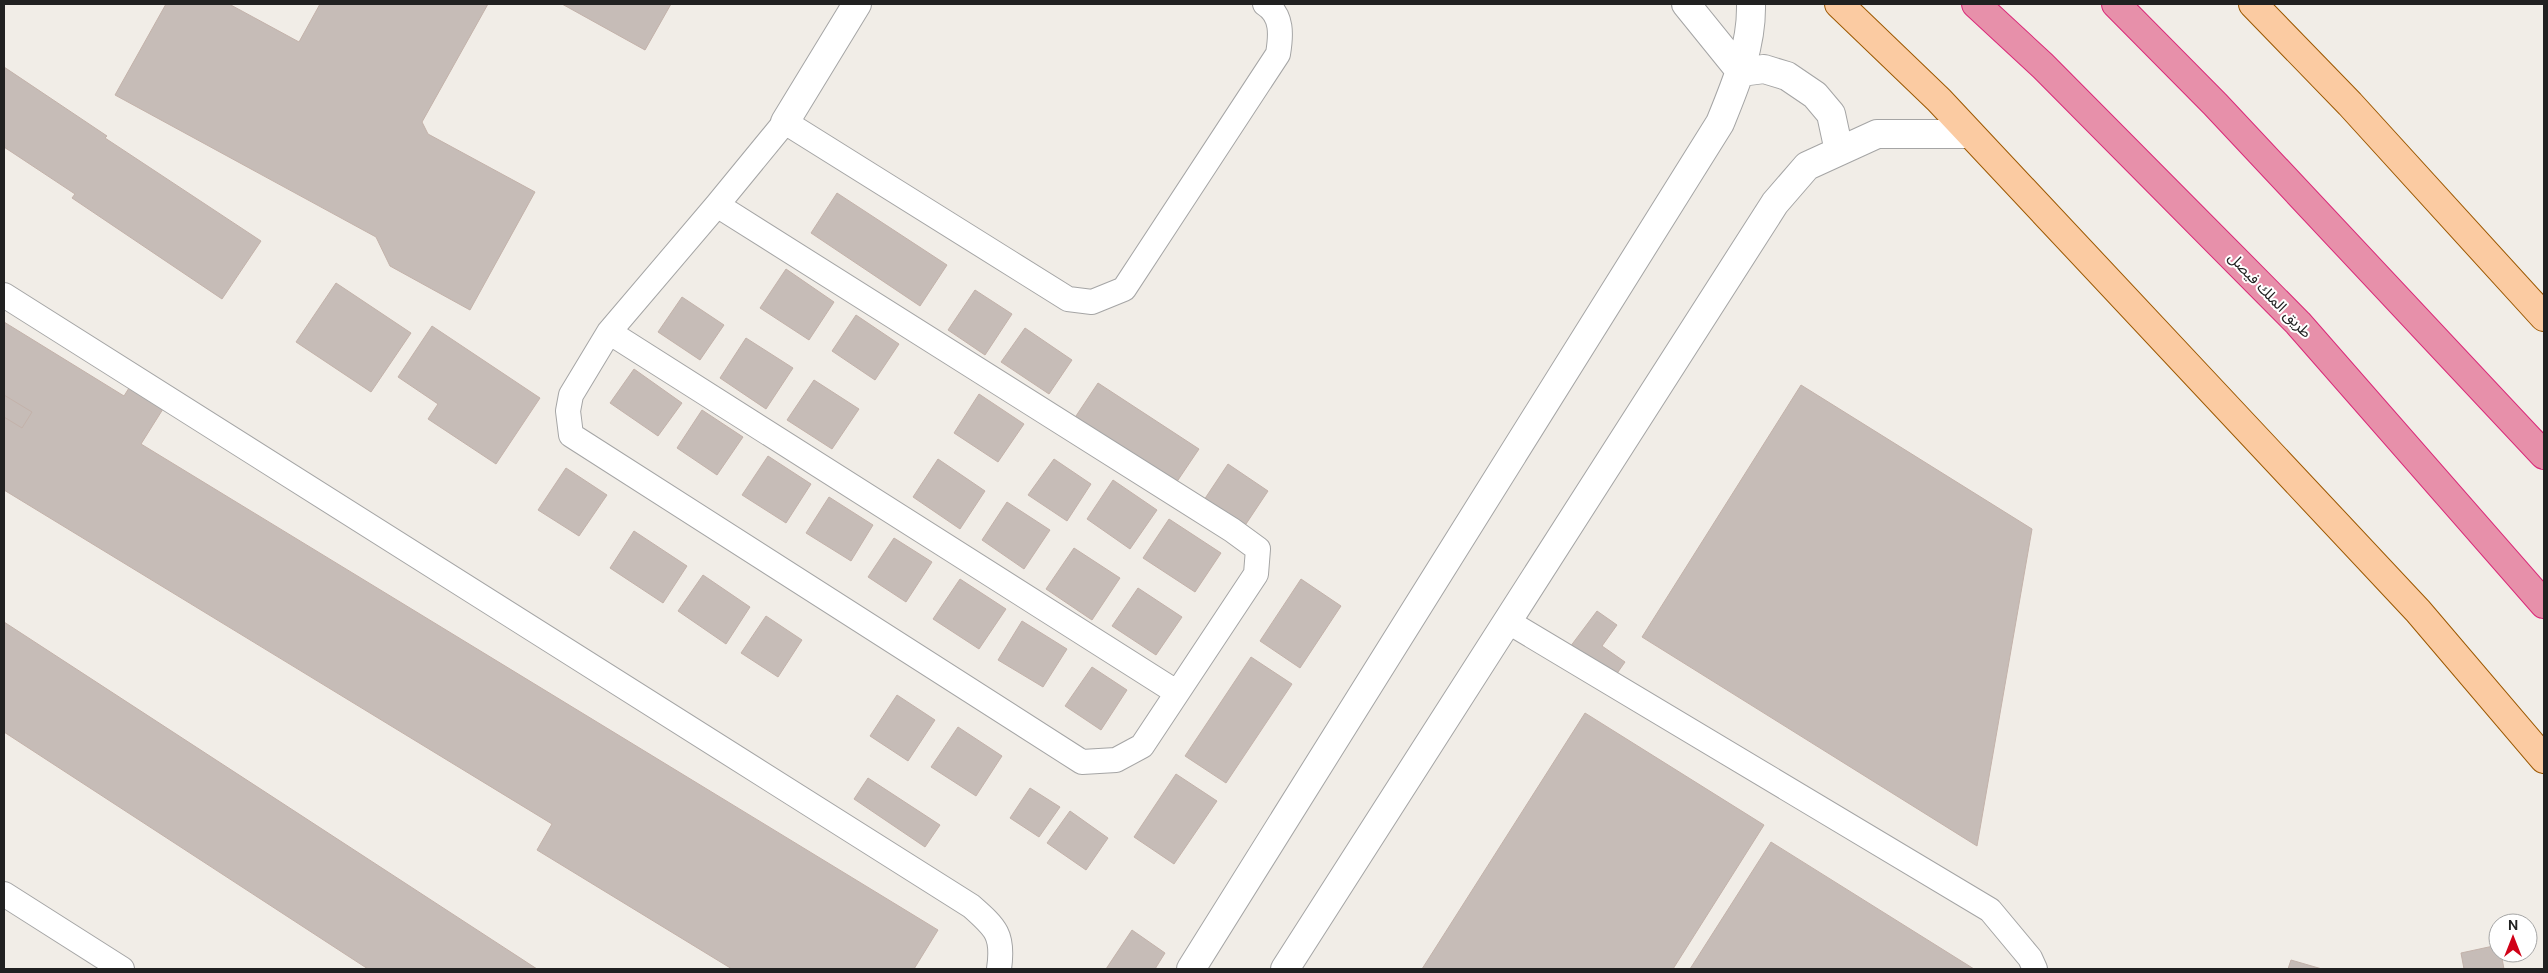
<svg xmlns="http://www.w3.org/2000/svg" width="2548" height="973" font-family="'DM Sans','Noto Sans Arabic',sans-serif">
<style>
.building{fill:#c6bcb7;stroke:#c3b2aa}
.lines{fill:none;stroke-linecap:round;stroke-linejoin:round}
.lane-casing{stroke:#a5a5a5;stroke-width:26}
.street-casing{stroke:#a5a5a5;stroke-width:30}
.primary-casing{stroke:#9c5801;stroke-width:30}
.highway-casing{stroke:#da2979;stroke-width:30}
.lane{stroke:#fff;stroke-width:24}
.street{stroke:#fff;stroke-width:28}
.primary{stroke:#fbcba2;stroke-width:28}
.highway{stroke:#e790aa;stroke-width:28}
.labels{text-anchor:middle;dominant-baseline:central;stroke-width:4;stroke-linejoin:round;paint-order:stroke}
.street-label{font-size:15px;fill:#212121;stroke:#fff}
</style>
<rect width="100%" height="100%" fill="#f1ede7"/>
<path class="building" d="M166,4h63l70,38 21,-38h168l-66,118 6,12 107,58 -65,118 -80,-44 -14,-29 -261,-142z
M562,4h109l-26,46z
M4,67l103,69 -2,2 156,103 -39,58 -150,-101 3,-4 -71,-47z
M837,193l110,72 -27,41 -109,-73z
M786,269l48,33 -25,38 -49,-32z
M336,283l75,50 -40,59 -75,-50z
M975,290l37,24 -27,41 -37,-25z
M682,297l42,28 -24,35 -42,-28z
M856,315l43,29 -24,36 -43,-29z
M4,322l120,74 10,-16 34,21 -27,43 797,486 -24,39h-182l-195,-119 15,-26 -548,-334z
M432,326l108,72 -44,66 -68,-45 10,-15 -40,-27z
M1025,328l47,32 -23,34 -48,-32z
M746,338l47,30 -27,41 -46,-31z
M634,369l48,34 -24,33 -48,-33z
M814,380l45,29 -27,40 -45,-29z
M1098,383l101,66 -23,34 -104,-61z
M1801,385l231,144 -55,317 -335,-209z
M979,394l45,30 -26,38 -44,-29z
M4,395l28,17 -10,16 -18,-11z
M702,410l41,27 -26,38 -40,-27z
M768,456l43,28 -25,39 -44,-28z
M938,459l47,32 -25,38 -47,-32z
M1054,459l37,25 -24,37 -39,-26z
M1228,464l40,27 -26,39 -40,-27z
M566,468l41,27 -28,41 -41,-26z
M1113,480l44,30 -27,39 -43,-30z
M829,497l44,28 -22,36 -45,-28z
M1007,502l43,28 -26,39 -42,-29z
M1169,519l52,34 -26,39 -52,-34z
M634,531l53,35 -24,37 -53,-35z
M894,538l38,24 -26,40 -38,-25z
M1074,548l46,30 -28,42 -46,-31z
M703,575l47,32 -24,37 -48,-33z
M960,579l46,30 -27,40 -46,-30z
M1301,579l40,27 -41,62 -40,-27z
M1138,588l44,29 -26,38 -44,-29z
M1597,611l20,14 -15,21 23,16 -14,20 -44,-31z
M766,616l36,24 -24,37 -37,-24z
M1022,621l45,28 -24,38 -45,-27z
M4,622l533,347h-169l-364,-237z
M1251,657l41,27 -66,99 -41,-27z
M1092,667l35,23 -26,40 -36,-24z
M897,695l38,25 -27,41 -38,-25z
M1585,713l179,112 -91,144h-251z
M958,727l44,29 -26,40 -45,-29z
M1176,774l41,27 -43,63 -40,-27z
M868,778l72,47 -15,22 -71,-48z
M1030,788l30,19 -21,30 -29,-19z
M1070,811l38,27 -22,32 -39,-27z
M1771,842l203,127h-284z
M1132,930l33,23 -10,16h-49z
M2498,945v8h3l3,16h-40l-3,-16z
M2291,960l31,9h-34z"/>
<g class="lines">
<defs>
<path id="lane" d="M717,205l515,325 26,19 -2,25 -114,172 -26,14 -34,2 -511,-327 -3,-24 3,-16 38,-63 108,-127 68,-83 283,177 24,3 32,-13 154,-235c3,-18 5,-39 -13,-50
M4,295l967,611c25,22 33,29 28,63
M609,332l567,360
M1507,621l483,289 40,48 5,11
M4,894l118,75"/>
<path id="street" d="M1686,4l55,68 23,-3 23,7 28,19 16,19 8,37
M785,122l72,-118
M1191,969l529,-846c16,-39 32,-77 31,-119
M1285,969l490,-766 32,-37 70,-32h93"/>
<path id="primary" d="M1839,4l100,96 479,511 126,148
M2253,4l97,100 194,213"/>
<path id="highway" d="M1976,4l67,62 255,257 246,281
M2116,4l99,100 329,351"/>
</defs>
<use href="#lane" class="lane-casing"/>
<use href="#street" class="street-casing"/>
<use href="#primary" class="primary-casing"/>
<use href="#highway" class="highway-casing"/>
<use href="#lane" class="lane"/>
<use href="#street" class="street"/>
<use href="#primary" class="primary"/>
<use href="#highway" class="highway"/>
</g>
<g class="labels">
<g class="street-label">
<text transform="translate(2270 295) rotate(46)">طريق الملك فيصل</text>
</g>
</g>
<rect width="2548" height="973" fill="none" stroke="#212121" stroke-width="10"/>
<g transform="translate(2513 938)"><circle r="24" fill="#ffffff" stroke="#a6a6a6"/>
<path d="M0-4L9 19L0 12L-9 19Z" fill="#d00218"/>
<text y="-8" font-size="14" font-weight="bold" text-anchor="middle" fill="#212121">N</text>
</g>
</svg>
